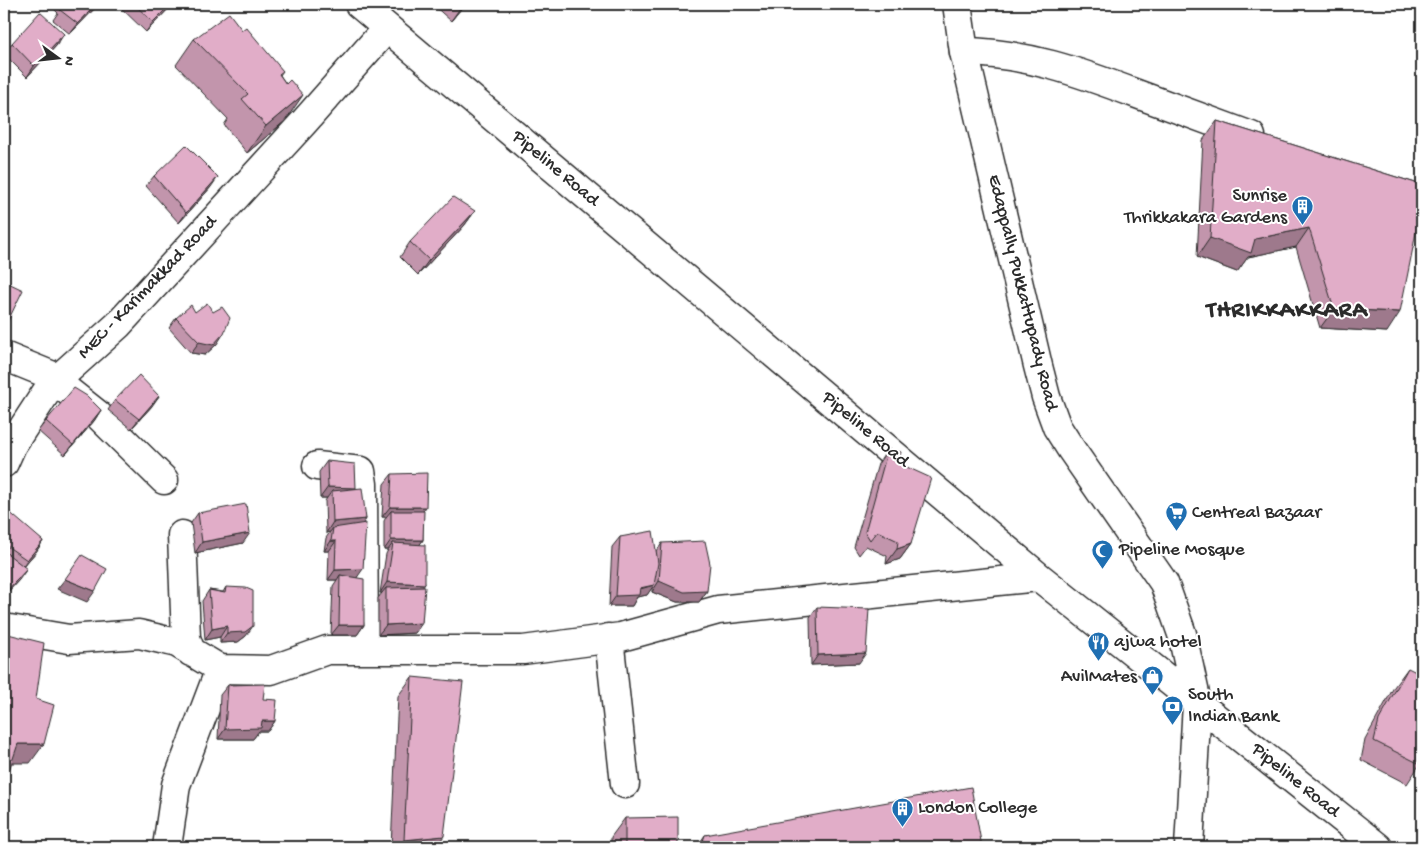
<svg xmlns="http://www.w3.org/2000/svg" width="1426" height="851" font-family="'Gochi Hand',sans-serif">
<style>
.lines{fill:none;stroke-linecap:round;stroke-linejoin:round}
.minor-casing{stroke:#2b2b2b;stroke-width:31}
.major-casing{stroke:#2b2b2b;stroke-width:31}
.minor{stroke:#fff;stroke-width:28}
.major{stroke:#fff;stroke-width:28}
.wall{fill:#c295ac;stroke:#2b2b2b}
.shaded-wall{fill:#9e798c;stroke:#2b2b2b}
.building{fill:#e1adc8;stroke:#2b2b2b}
.labels{text-anchor:middle;dominant-baseline:central;stroke-width:4;stroke-linejoin:round;paint-order:stroke}
.street-label{font-size:19px;fill:#2b2b2b;stroke:#fff}
.poi-label{font-size:19px;fill:#2b2b2b;stroke:#fff;text-anchor:start}
.district-label{font-size:24px;font-weight:bold;letter-spacing:1px;fill:#2b2b2b;stroke:#fff}
</style>
<rect width="100%" height="100%" fill="#fff"/>
<filter id="ink" filterUnits="userSpaceOnUse"><feTurbulence type="fractalNoise" baseFrequency=".02" numOctaves="2"/><feDisplacementMap in="SourceGraphic" scale="10" xChannelSelector="R" yChannelSelector="G"/><feConvolveMatrix kernelMatrix="1 2 1 2 8 2 1 2 1" color-interpolation-filters="sRGB"/></filter>
<g filter="url(#ink)">
<g class="lines">
<defs>
<path id="minor" d="M359,4l680,573 339,270
M964,52c62,1 115,20 173,42 38,14 76,28 114,42
M4,356l54,22 10,13 29,23 67,66
M4,463l8,-18 39,-60 67,-60 187,-204 82,-93
M317,466l44,5 2,13 1,166
M182,535l4,103 5,14
M4,628l65,11 70,-5 38,9 43,26 51,1 56,-20h196l98,-13 97,-27 321,-33
M609,638l16,146
M167,847l9,-62 44,-116"/>
<path id="major" d="M957,4l7,48 74,314 8,31 11,30 14,22 93,134 18,51 15,69 -8,144"/>
</defs>
<use href="#minor" class="minor-casing"/>
<use href="#major" class="major-casing"/>
<use href="#minor" class="minor"/>
<use href="#major" class="major"/>
</g>
<path class="wall" d="M49,4h50l-29,30 -17,-14 5,-7z
M117,4h56l-27,28z
M432,4h33l-14,17z
M242,30l41,41 -3,4 6,9 -1,37 -38,32 -23,-28 4,-6 -52,-54 18,-26z
M12,43l45,2 -30,32 -23,-23z
M1217,121l205,64 -35,147 -67,-4 -24,-81 -48,10 -11,15 -40,-15 6,-117z
M154,176l57,11 -32,36 -33,-37z
M475,211l-11,15 -46,49 -18,-18 10,-15z
M176,318l41,26 -12,11 -14,-2 -22,-25z
M115,400l37,6 -21,23 -23,-19z
M101,410l-7,11 -29,34 -27,-24 8,-10z
M888,449l10,14 13,81 -11,15 -14,5 1,-8 -21,-10 -7,9 -5,-8 24,-83z
M327,461l28,28 11,30 -3,5 -6,54 7,47 -7,10h-26l2,-49 4,-6h-9l1,-29h-5l2,-13 4,-6 -4,1 -1,-32 2,-3h-7l-1,-26z
M392,474l31,37v29l-3,4 5,40 -3,3v36l-7,10 -37,2v-37l4,-5h-2l6,-39 2,-4h-4v-29l2,-4h-4l2,-33z
M198,513l45,30 -48,10 -4,-30z
M4,515l39,26 -7,11 -13,15 -4,13 -15,16z
M620,537l37,14 5,-8 45,48 -8,11h-22l-25,-10v-5l-5,8 -10,2 -5,9h-23l3,-59z
M226,587l20,49 -8,6 -18,1v-6l-15,3 -3,-39 7,-11 14,2z
M817,607l42,56 -48,2 -1,-48z
M1408,668l12,96 -13,20 -46,-24 4,-20 29,-53z
M412,677l24,170h-45l7,-151z
M228,685l35,14 12,22 -7,10h-9l-6,8h-35l2,-44z
M625,818l53,29h-67v-10z
M705,835l277,12h-285z"/>
<path class="shaded-wall" d="M96,4h3l-29,30 8,-10z
M171,4h2l-27,28 7,-10z
M463,4h2l-14,17z
M64,34l-7,11 -30,32 7,-11z
M303,95l-18,26 -38,32 19,-27z
M218,177l-7,10 -32,36 7,-10z
M475,211l-11,15 -46,49 11,-15z
M1309,228l-13,19 -48,10 -11,15 -40,-15 13,-19 45,1z
M1334,309l66,3 -13,20 -67,-4z
M224,333l-7,11 -12,11 -14,-2 8,-11z
M159,396l-7,10 -21,23 8,-10z
M101,410l-7,11 -29,34z
M328,487l28,1 -8,10 -16,-7 -5,7h-7z
M390,507h36l-8,11 -27,-7 -5,6h-4z
M366,519l-7,11 -26,-2 -3,4 -4,1 7,-11z
M250,533l-7,10 -48,10 7,-11z
M391,540h32l-7,10 -23,-7 -5,7h-4z
M43,541l-7,11 -16,18 7,-10z
M331,541h5l-7,10h-5z
M911,544l-11,15 -14,5 11,-15z
M27,569l-8,11 -15,16v-2z
M363,569l-7,10 -16,-4 -3,5h-9l7,-10z
M65,579l30,12 -8,11 -30,-13z
M659,581l48,10 -8,11h-22l-25,-10z
M387,582l38,2 -7,10 -32,-6 -4,5h-2z
M654,585l-7,10 -10,2 -5,9h-23l7,-10z
M422,623l-7,10 -37,2 8,-10z
M339,625h25l-7,10h-26z
M227,626l-7,11 -15,3 7,-11z
M253,626l-7,10 -8,6 -18,1 7,-10z
M866,653l-7,10 -48,2 7,-10z
M262,721h13l-7,10h-9l-6,8h-35l7,-10z
M18,744h26l-14,19h-26z
M444,836l-8,11h-37l5,-7z"/>
<path class="building" d="M64,4h32l-18,20 -18,-14z
M134,4h37l-18,18z
M40,12l24,22 -30,32 -22,-23z
M229,13l13,17 4,-3 37,44 -4,3 7,10 4,-4 13,15 -37,31 -24,-27 6,-5 -54,-55z
M1217,121l205,64v18l-22,109 -66,-3 -25,-81 -54,11 -4,14 -41,-15z
M186,145l32,32 -32,36 -32,-37z
M453,197l22,14 -46,49 -19,-18z
M4,281l19,9 -19,39z
M207,303l6,9 9,-5 8,11 -6,15 -11,12 -14,-3 -23,-24 15,-13 4,7z
M139,375l20,21 -20,23 -24,-19z
M74,388l13,8 14,14 -28,35 -27,-24z
M888,449l13,3 -3,11 33,15 -20,66 -14,5 1,-8 -21,-10 -7,9 -5,-8z
M327,461l28,3 1,24 -28,-1z
M427,473l-1,34h-36l2,-33z
M362,488l4,31 -33,3 -1,-31z
M246,504l4,29 -48,9 -4,-29z
M7,510l36,31 -16,19 -23,-16v-29z
M391,511h33l-1,29h-32z
M366,523l-3,46 -28,1 1,-29h-5l2,-13z
M653,531l5,32 -4,22 -14,3 -1,7 -23,1 4,-59z
M705,541l5,23 -3,27 -23,1 -25,-11 3,-38z
M393,543l32,2v39l-38,-2z
M4,551l23,18 -23,25z
M82,555l25,14 -12,22 -30,-12z
M340,575l24,4v46h-25z
M226,587l20,1 7,3v35l-8,6 -18,1v-7l-15,3 -3,-39 16,3z
M425,587l-3,36 -36,2v-37z
M817,607l52,2 -3,44 -48,2z
M4,633l40,10 -8,56 18,6 -10,39h-26l-14,41z
M1408,668l14,7v86l-2,3 -46,-23 5,-21z
M412,677l51,5 -19,154 -40,4z
M265,684l-2,15 14,1 -2,21h-13l-1,7 -36,1 3,-44z
M971,787l11,60h-281l4,-12z
M678,817v30h-53v-29z"/>
</g>
<defs>
<symbol id="building-pin" viewBox="-11 -11 22 30"><path d="M0 17L-7.5 6A9.5 9.5 0 1 1 7.5 6Z" fill="#1f6fb2" stroke="#fff"/><path d="M-4-6H4V6H1V3H-1V6H-4ZM-2.5-4.3h1.7v1.8h-1.7ZM.8-4.3h1.7v1.8H.8ZM-2.5-1h1.7V.8h-1.7ZM.8-1h1.7V.8H.8Z" fill="#fff"/></symbol>
<symbol id="supermarket-pin" viewBox="-11 -11 22 30"><path d="M0 17L-7.5 6A9.5 9.5 0 1 1 7.5 6Z" fill="#1f6fb2" stroke="#fff"/><path d="M-6-5.5h2.5l.6 2H6L4.5 2H-2.5L-4.4-4H-6ZM-1.5 3.2a1.3 1.3 0 1 0 .1 0ZM3 3.2a1.3 1.3 0 1 0 .1 0Z" fill="#fff"/></symbol>
<symbol id="mosque-pin" viewBox="-11 -11 22 30"><path d="M0 17L-7.5 6A9.5 9.5 0 1 1 7.5 6Z" fill="#1f6fb2" stroke="#fff"/><path d="M3.5-4.9A6 6 0 1 0 3.5 4.9A5 5 0 1 1 3.5-4.9Z" fill="#fff"/></symbol>
<symbol id="restaurant-pin" viewBox="-11 -11 22 30"><path d="M0 17L-7.5 6A9.5 9.5 0 1 1 7.5 6Z" fill="#1f6fb2" stroke="#fff"/><path d="M-5-6h1v4h1v-4h1v4h1v-4h1v5L-1.5 .5V6h-2V.5L-5-1ZM5-6V6H3V1.5H1.5Q1.5-4 5-6Z" fill="#fff"/></symbol>
<symbol id="shop-pin" viewBox="-11 -11 22 30"><path d="M0 17L-7.5 6A9.5 9.5 0 1 1 7.5 6Z" fill="#1f6fb2" stroke="#fff"/><path d="M-5-2.5h2.3a2.7 3.5 0 0 1 5.4 0H5L5.5 6h-11ZM-1.5-2.5h3a1.5 2.3 0 0 0-3 0Z" fill="#fff"/></symbol>
<symbol id="bank-pin" viewBox="-11 -11 22 30"><path d="M0 17L-7.5 6A9.5 9.5 0 1 1 7.5 6Z" fill="#1f6fb2" stroke="#fff"/><path d="M-6-4H6V4H-6ZM0-2.3a2.3 2.3 0 1 0 0 4.6a2.3 2.3 0 1 0 0-4.6Z" fill="#fff"/></symbol>
</defs>
<g fill-rule="evenodd">
<use href="#building-pin" x="1290" y="194" width="25" height="34"/>
<use href="#supermarket-pin" x="1164" y="500" width="25" height="34"/>
<use href="#mosque-pin" x="1090" y="538" width="25" height="34"/>
<use href="#restaurant-pin" x="1086" y="630" width="25" height="34"/>
<use href="#shop-pin" x="1140" y="664" width="25" height="34"/>
<use href="#bank-pin" x="1160" y="694" width="25" height="34"/>
<use href="#building-pin" x="890" y="796" width="25" height="34"/>
</g>
<g class="labels">
<g class="street-label">
<text transform="translate(555 169) rotate(40)">Pipeline Road</text>
<text transform="translate(148 288) rotate(-46)">MEC - Karimakkad Road</text>
<text transform="translate(1022 293) rotate(76)">Edappally Pukkattupady Road</text>
<text transform="translate(865 430) rotate(40)">Pipeline Road</text>
<text transform="translate(1295 781) rotate(39)">Pipeline Road</text>
</g>
<g class="poi-label">
<text x="1287" y="196" text-anchor="end">Sunrise<tspan x="1287" dy="22">Thrikkakara Gardens</tspan></text>
<text x="1192" y="513">Centreal Bazaar</text>
<text x="1119" y="550">Pipeline Mosque</text>
<text x="1114" y="642">ajwa hotel</text>
<text x="1137" y="677" text-anchor="end">AvilMates</text>
<text x="1188" y="695">South<tspan x="1188" dy="22">Indian Bank</tspan></text>
<text x="918" y="808">London College</text>
</g>
<g class="district-label">
<text x="1287" y="311">THRIKKAKKARA</text>
</g>
</g>
<rect width="1426" height="851" fill="none" stroke="#fff" stroke-width="20"/>
<rect x="10" y="10" width="1406" height="831" fill="none" stroke="#2b2b2b" stroke-width="2" filter="url(#ink)"/>
<g transform="translate(58 58) rotate(105)" stroke="#ffffff" stroke-width="4" paint-order="stroke">
<path d="M0-4L9 19L0 12L-9 19Z" fill="#2b2b2b"/>
<text y="-8" font-size="14" font-weight="bold" text-anchor="middle" fill="#2b2b2b">N</text>
</g>
</svg>
